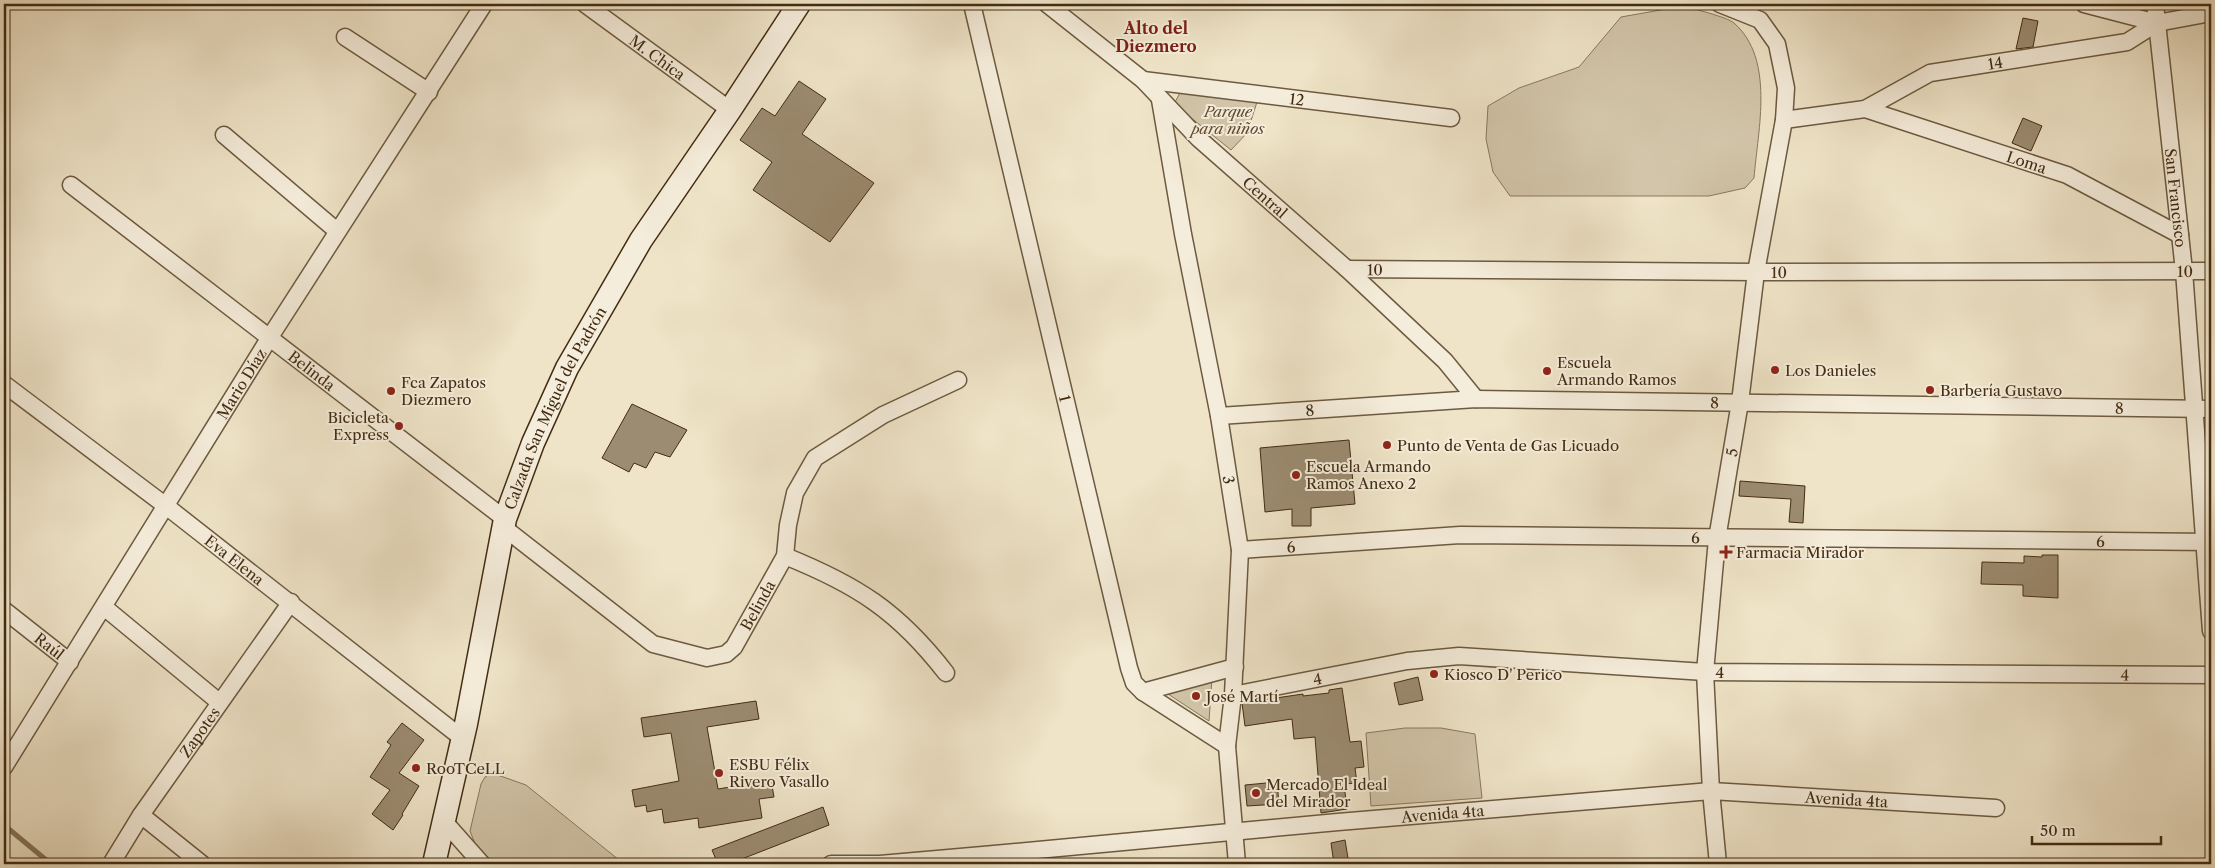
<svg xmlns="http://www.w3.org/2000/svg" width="2215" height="868" font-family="'Libre Caslon Text',serif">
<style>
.green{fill:#d2c5a9;stroke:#8a785e}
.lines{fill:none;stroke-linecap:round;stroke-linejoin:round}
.stream{stroke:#86755a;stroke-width:5}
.building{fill:#9c8c71;stroke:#422c13}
.minor-casing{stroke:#6d5a40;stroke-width:19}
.secondary-casing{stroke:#422c13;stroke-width:25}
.minor{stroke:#f5eddb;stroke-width:16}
.secondary{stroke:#f5eddb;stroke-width:22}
.poi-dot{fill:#8f2418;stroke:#f5eddb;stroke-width:2}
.labels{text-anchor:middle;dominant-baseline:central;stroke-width:4;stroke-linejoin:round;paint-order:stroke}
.street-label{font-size:15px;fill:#422c13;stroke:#f5eddb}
.park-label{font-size:15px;font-style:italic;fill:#5f4b31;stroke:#f5eddb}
.poi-label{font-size:15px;fill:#422c13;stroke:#f5eddb;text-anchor:start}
.neighbourhood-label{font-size:16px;font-weight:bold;fill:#7a1f14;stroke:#f5eddb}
</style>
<rect width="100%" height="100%" fill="#efe4c8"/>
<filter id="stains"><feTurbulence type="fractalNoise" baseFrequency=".004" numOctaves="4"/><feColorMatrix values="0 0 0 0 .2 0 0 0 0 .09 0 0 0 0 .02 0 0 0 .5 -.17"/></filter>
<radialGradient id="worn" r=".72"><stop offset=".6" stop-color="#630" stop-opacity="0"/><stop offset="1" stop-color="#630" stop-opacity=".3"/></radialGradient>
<path class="green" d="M1683,6c11,3 44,11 51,17 41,36 24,106 20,155l-9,10 -36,8h-199l-17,-24 -7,-33 2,-33 31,-18 60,-21 42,-50z
M1181,91l76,11 -10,31 -16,17 -57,-46z
M1212,678l-3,43 -44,-29z
M1405,728h36l34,6 7,64 -111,8 -5,-73z
M492,773l34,12 98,79h-136l-9,-10 -9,-23 11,-47 4,-7z"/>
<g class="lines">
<path class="stream" d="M4,825l47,39"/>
</g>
<path class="building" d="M2023,18l15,3 -5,26 -17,2z
M799,81l27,18 -24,35 72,49 -44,59 -77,-52 19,-28 -32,-22 22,-32 13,8z
M2023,118l19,8 -11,25 -19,-8z
M632,404l55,26 -17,27 -15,-5 -9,16 -12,-5 -5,9 -27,-14z
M1349,440l6,64 -44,4v18h-19v-17l-27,3 -5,-64z
M1740,481l65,5 -2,37 -14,-1 2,-23 -52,-3z
M2042,555h16v43l-35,-2v-11l-42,-1 1,-22 42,1v-7l18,1z
M1418,677l5,23 -24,5 -5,-22z
M1342,688l8,54 11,-1 3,26 -9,1 2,15 -13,1 3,25 -26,4 -6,-76 -21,2 -2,-20 -47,7 -3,-23 61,-9v2l26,-3v-3z
M756,701l3,18 -52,8 11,62 53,-9 3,17 -15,2 3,19 -63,10 -1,-10 -34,5 -2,-14 -15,3 -1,-7 -11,2 -3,-17 47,-9 -8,-48 -27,4 -3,-19z
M402,723l22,17 -25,33 20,13 -17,28 1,1 -10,15 -21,-16 18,-24 -20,-13 21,-32 -4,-3z
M1277,782l2,22 -32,2 -2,-21z
M823,807l6,18 -100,39h-11l-6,-14z
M1345,840l4,24h-15l-3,-21z"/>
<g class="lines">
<defs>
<g id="minor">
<path id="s1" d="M585,4l145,106"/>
<path id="s2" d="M972,4l157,664 5,15 9,9 84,54"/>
<path id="s3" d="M1047,4l96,76 55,58 149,131 98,92 31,38"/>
<path d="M2084,4l73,19"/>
<path id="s4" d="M2155,4l29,267 27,360"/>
<path d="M345,37l84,55"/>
<path id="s5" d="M1143,80l308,38"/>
<path id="s6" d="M1160,100l23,134 36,182 21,134 -7,145 -6,51 10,118"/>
<path id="s7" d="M1865,109l202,66 113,60"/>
<path id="s8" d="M1784,120l81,-11 65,-36 197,-31 30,-19 54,-10"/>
<path d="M224,135l113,96"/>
<path id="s9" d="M71,185l434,334"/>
<path id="s10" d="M1347,269l409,3 455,-1"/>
<path id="s11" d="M4,384l162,122 296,232"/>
<path id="s12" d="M1219,416l257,-17 735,10"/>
<path id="s13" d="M503,527l150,117 54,14 19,-4 8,-7 51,-91 3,-31 7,-32 20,-35 68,-43 75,-35"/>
<path id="s14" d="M1240,550l220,-15 751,7"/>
<path d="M785,556c72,29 113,55 161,117"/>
<path d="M104,607l115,95"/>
<path id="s15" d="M4,610l66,52"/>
<path d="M1143,692l92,-25"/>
<path id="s16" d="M1233,695l174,-34 52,-5 246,16 506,3"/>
<path id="s17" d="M4,767l266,-430 214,-333"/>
<path d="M141,815l61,49"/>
<path d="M443,820l39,44"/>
<path id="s18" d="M111,864l30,-49 150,-213"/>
<path id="s19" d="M831,864h49l103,-9 355,-33 373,-31 285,17"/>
<path id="s20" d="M1718,864l-7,-73 -6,-119 12,-133 23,-137 16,-130 28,-152 2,-32 -9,-44 -17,-24 -40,-16"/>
</g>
<g id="secondary">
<path id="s21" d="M434,864l32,-140 39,-205 28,-76 34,-75 74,-128 89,-130 69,-106"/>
</g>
</defs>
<use href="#minor" class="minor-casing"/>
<use href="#secondary" class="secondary-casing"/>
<use href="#minor" class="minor"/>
<use href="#secondary" class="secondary"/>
</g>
<g class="poi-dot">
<circle cx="1775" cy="370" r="5"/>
<circle cx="1547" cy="371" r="5"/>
<circle cx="1930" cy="390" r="5"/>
<circle cx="391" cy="391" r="5"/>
<circle cx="399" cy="426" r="5"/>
<circle cx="1387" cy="445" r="5"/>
<circle cx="1296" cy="475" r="5"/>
<path d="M1723.5 544.5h5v5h5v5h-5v5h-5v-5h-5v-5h5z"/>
<circle cx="1434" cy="674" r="5"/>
<circle cx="1196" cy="696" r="5"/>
<circle cx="416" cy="768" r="5"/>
<circle cx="719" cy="773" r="5"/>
<circle cx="1256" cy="793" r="5"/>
</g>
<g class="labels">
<g class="street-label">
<text stroke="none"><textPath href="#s1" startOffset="90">M. Chica</textPath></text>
<text stroke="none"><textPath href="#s8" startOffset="222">14</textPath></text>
<text stroke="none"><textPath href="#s5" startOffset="155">12</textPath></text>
<text stroke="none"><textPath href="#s7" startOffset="170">Loma</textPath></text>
<text stroke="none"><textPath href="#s3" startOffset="292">Central</textPath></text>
<text stroke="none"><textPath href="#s4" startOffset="195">San Francisco</textPath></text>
<text stroke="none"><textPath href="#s10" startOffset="28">10</textPath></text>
<text stroke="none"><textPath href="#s10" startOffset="838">10</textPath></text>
<text stroke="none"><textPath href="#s10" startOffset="432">10</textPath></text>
<text stroke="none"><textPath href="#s9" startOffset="304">Belinda</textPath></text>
<text stroke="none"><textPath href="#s17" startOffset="451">Mario Díaz</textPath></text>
<text stroke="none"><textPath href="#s2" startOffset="405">1</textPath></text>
<text stroke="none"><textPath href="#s12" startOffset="496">8</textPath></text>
<text stroke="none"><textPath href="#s12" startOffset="901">8</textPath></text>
<text stroke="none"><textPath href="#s21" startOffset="474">Calzada San Miguel del Padrón</textPath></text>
<text stroke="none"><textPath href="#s12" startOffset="91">8</textPath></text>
<text stroke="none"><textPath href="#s20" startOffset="414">5</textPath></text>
<text stroke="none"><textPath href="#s6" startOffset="386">3</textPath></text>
<text stroke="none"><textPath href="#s14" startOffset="456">6</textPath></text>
<text stroke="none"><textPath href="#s14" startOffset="861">6</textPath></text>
<text stroke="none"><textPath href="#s14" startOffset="51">6</textPath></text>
<text stroke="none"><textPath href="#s11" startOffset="290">Eva Elena</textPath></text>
<text stroke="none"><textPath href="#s13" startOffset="324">Belinda</textPath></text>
<text stroke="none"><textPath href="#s15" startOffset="58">Raúl</textPath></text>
<text stroke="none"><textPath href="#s16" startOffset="491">4</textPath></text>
<text stroke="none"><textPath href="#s16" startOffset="896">4</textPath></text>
<text stroke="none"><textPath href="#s16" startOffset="86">4</textPath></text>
<text stroke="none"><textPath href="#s18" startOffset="159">Zapotes</textPath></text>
<text stroke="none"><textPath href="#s19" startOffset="1019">Avenida 4ta</textPath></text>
<text stroke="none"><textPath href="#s19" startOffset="614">Avenida 4ta</textPath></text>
</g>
<g class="park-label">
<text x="1228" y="111">Parque<tspan x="1228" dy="17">para niños</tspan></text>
</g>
<g class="poi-label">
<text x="1557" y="362">Escuela<tspan x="1557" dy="17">Armando Ramos</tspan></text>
<text x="1785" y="370">Los Danieles</text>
<text x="401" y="382">Fca Zapatos<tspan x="401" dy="17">Diezmero</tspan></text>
<text x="1940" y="390">Barbería Gustavo</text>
<text x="389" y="417" text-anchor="end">Bicicleta<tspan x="389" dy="17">Express</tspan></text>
<text x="1397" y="445">Punto de Venta de Gas Licuado</text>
<text x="1306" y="466">Escuela Armando<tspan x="1306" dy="17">Ramos Anexo 2</tspan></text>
<text x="1736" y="552">Farmacia Mirador</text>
<text x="1444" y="674">Kiosco D' Perico</text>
<text x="1206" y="696">José Martí</text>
<text x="729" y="764">ESBU Félix<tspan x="729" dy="17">Rivero Vasallo</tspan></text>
<text x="426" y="768">RooTCeLL</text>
<text x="1266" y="784">Mercado El Ideal<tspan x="1266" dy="17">del Mirador</tspan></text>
</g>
<g class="neighbourhood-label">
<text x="1156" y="28">Alto del<tspan x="1156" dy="18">Diezmero</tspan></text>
</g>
</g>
<rect width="2215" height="868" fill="none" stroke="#efe4c8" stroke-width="20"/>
<rect x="5" y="5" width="2205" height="858" fill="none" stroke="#422c13" stroke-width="2.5"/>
<rect x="10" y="10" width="2195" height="848" fill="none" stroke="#422c13"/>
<path d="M2032 836v8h129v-8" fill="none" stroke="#422c13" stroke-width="2.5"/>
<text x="2040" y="836" font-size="15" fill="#422c13" stroke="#f5eddb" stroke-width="4" paint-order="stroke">50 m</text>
<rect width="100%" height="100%" filter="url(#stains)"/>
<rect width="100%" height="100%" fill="url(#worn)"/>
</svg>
